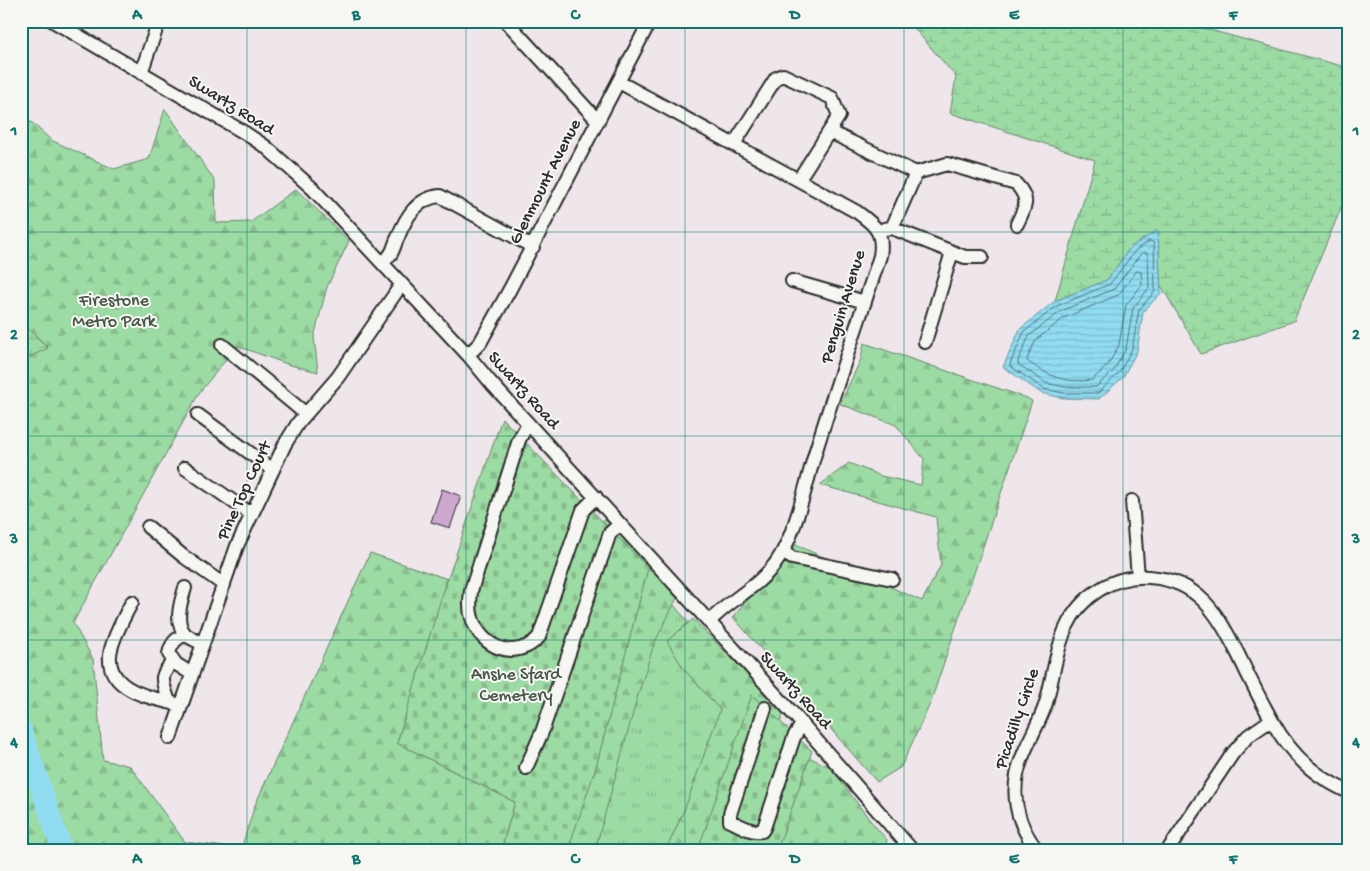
<svg xmlns="http://www.w3.org/2000/svg" width="1370" height="871" font-family="'Gochi Hand',sans-serif">
<style>
.grass{fill:url(#grass-tufts);stroke:#648368}
.forest{fill:url(#forest-firs);stroke:#648368}
.wetland{fill:url(#wetland-marsh);stroke:#648368}
.cemetery{fill:url(#cemetery-stones);stroke:#648368}
.water{fill:url(#water-rules);stroke:#6895a2}
.lines{fill:none;stroke-linecap:round;stroke-linejoin:round}
.shore{stroke:#53727a;stroke-width:1}
.river{stroke:#90dcf1;stroke-width:21}
.building{fill:#cda7cf;stroke:#2b2b2b}
.minor-casing{stroke:#2b2b2b;stroke-width:16}
.minor{stroke:#f6f6f2;stroke-width:12}
.grid{fill:none;stroke:#0f766e;stroke-width:1;stroke-opacity:0.55}
.labels{text-anchor:middle;dominant-baseline:central;stroke-width:4;stroke-linejoin:round;paint-order:stroke}
.street-label{font-size:18px;fill:#2b2b2b;stroke:#f6f6f2}
.park-label{font-size:18px;fill:#475749;stroke:#f6f6f2}
.neatline{fill:none;stroke:#0f766e;stroke-width:2}
.grid-label{font-size:16px;text-anchor:middle;font-weight:bold;fill:#0f766e}
</style>
<defs>
<pattern id="grass-tufts" width="24" height="20" patternUnits="userSpaceOnUse" patternTransform="scale(1.25)"><rect width="24" height="20" fill="#9cdba4"/><path d="M3 7l-1-3M5 7V3M7 7l1-3M15 17l-1-3M17 17v-4M19 17l1-3" fill="none" stroke="#87bc8d"/></pattern>
<pattern id="forest-firs" width="22" height="20" patternUnits="userSpaceOnUse" patternTransform="scale(1.25)"><rect width="22" height="20" fill="#9cdba4"/><path d="M5 1l3.5 6h-7zM16 11l3.5 6h-7z" fill="#87bc8d"/></pattern>
<pattern id="wetland-marsh" width="20" height="14" patternUnits="userSpaceOnUse" patternTransform="scale(1.25)"><rect width="20" height="14" fill="#9cdba4"/><path d="M1 5h8M5 5V1M11 12h8M15 12V8" fill="none" stroke="#87bc8d"/></pattern>
<pattern id="cemetery-stones" width="16" height="16" patternUnits="userSpaceOnUse" patternTransform="scale(1.25)"><rect width="16" height="16" fill="#9cdba4"/><path d="M2 7V4a2 2 0 0 1 4 0v3zM10 15v-3a2 2 0 0 1 4 0v3z" fill="#87bc8d"/></pattern>
<pattern id="water-rules" width="6" height="5" patternUnits="userSpaceOnUse" patternTransform="scale(1.25)"><rect width="6" height="5" fill="#90dcf1"/><path d="M0 2.5h6" fill="none" stroke="#7cbdcf"/></pattern>
</defs>
<rect width="100%" height="100%" fill="#eee6eb"/>
<filter id="ink" filterUnits="userSpaceOnUse"><feTurbulence type="fractalNoise" baseFrequency=".02" numOctaves="2"/><feDisplacementMap in="SourceGraphic" scale="10" xChannelSelector="R" yChannelSelector="G"/><feConvolveMatrix kernelMatrix="1 2 1 2 8 2 1 2 1" color-interpolation-filters="sRGB"/></filter>
<g filter="url(#ink)">
<path class="grass" d="M649,576l99,116 -52,158h-125z"/>
<path class="forest" d="M165,109l50,72 1,42 35,-1 45,-33 53,52 -22,46 -13,50 4,35 -28,-7 -53,-19 -38,47 -126,230 20,36 10,101 27,6 55,76 56,7 14,-44 115,-252 78,26 -51,164 118,59 -14,48h-480v-489l27,-14 -27,-25v-209l30,27 63,29 35,-10z
M864,343l163,55 5,3 -102,303 -29,63 -24,15 -144,-165 61,-73 128,57 19,-36 -5,-48 -116,-32 29,-22 32,13 40,9 3,-26 -28,-34 -56,-21 21,-45z
M608,520l69,78 -23,46 -16,51 -43,155h-32l35,-329z
M693,619l91,93 -50,138h-68l19,-42 35,-98 -37,-42 -16,-27z
M800,753l30,14 39,52 18,21 -3,10h-120z"/>
<path class="wetland" d="M908,21h269l172,47v121l-55,132 -93,33 -41,-70 -2,-53 -27,16 -24,33 -52,21 40,-141 -145,-47 6,-36z
M21,322l27,26 -27,13z"/>
<path class="cemetery" d="M502,418l146,150 -52,199 -28,83h-67l14,-48 -118,-59 43,-141z
M752,695l60,56 -35,99h-69l-8,-6z"/>
<path class="water" d="M1158,230l3,63 -18,19 -6,39 -14,26 -24,22 -36,-1 -22,-5 -38,-26 17,-38 35,-28 52,-21 24,-33z"/>
<g class="lines">
<path class="shore" d="M1150,241l4,2 1,48 -16,19 -7,39 -13,24 -21,20h-34l-20,-4 -34,-23v-2l14,-32 33,-26 53,-22 25,-33z
M1144,252l4,2 1,34 -16,20 -7,40 -12,22 -18,17h-31l-19,-4 -28,-19v-3l11,-25 32,-25 53,-22 25,-33z
M1137,271l4,1 1,13 -16,20 -7,40 -11,20 -16,15c-28,3 -42,-3 -65,-19v-2l9,-19 28,-22 54,-23z"/>
<path class="river" d="M21,730l41,120"/>
</g>
<path class="building" d="M442,489l19,7 -11,32 -19,-6z"/>
<g class="lines">
<defs>
<path id="minor" d="M53,21l192,112 21,14 46,41 156,167 24,29 305,334 115,132
M506,21l92,100
M141,73l18,-52
M619,82l238,130c18,13 27,20 23,44 -21,64 -43,127 -63,191 -11,35 -21,89 -42,117 -18,24 -46,36 -66,58
M830,132l86,41 31,-9 69,20c15,16 9,23 1,40
M734,144l42,-66 7,-3 49,23 7,18 -40,63
M892,228l73,29h17
M884,229l8,-1 24,-55
M382,263c3,-2 6,-5 8,-8 4,-5 5,-13 8,-18 8,-20 19,-39 42,-41l93,51
M792,281l73,21
M925,342l27,-90
M222,345l84,69
M468,355l12,-12 30,-54 140,-268
M198,415l75,55
M528,423l-9,17 -48,151c-1,9 -2,18 1,27 9,30 44,44 67,19l44,-127 13,-13
M185,468l66,46
M1132,501l6,76
M148,527l35,29 41,29
M783,552l9,6 100,21
M185,588c-4,13 -11,34 0,46 4,4 13,7 18,10
M132,602c-7,13 -21,39 -22,53 -3,37 45,44 72,50
M185,634c-9,5 -14,9 -16,20l7,10 16,10
M169,702c-6,-20 -12,-25 5,-41
M765,708l-35,106v7c10,4 21,12 32,10l2,-3 30,-91 8,-13
M170,738l67,-192 48,-102 13,-21 40,-46 63,-92
M526,768l16,-36 68,-199 10,-9
M1037,850c-21,-27 -28,-59 -15,-92 7,-19 18,-36 24,-55 12,-43 11,-87 53,-113 14,-9 32,-14 50,-13 50,3 69,38 89,77 13,27 26,55 42,80 17,26 41,46 69,58
M1168,850l65,-97 15,-17 23,-16"/>
</defs>
<use href="#minor" class="minor-casing"/>
<use href="#minor" class="minor"/>
</g>
</g>
<path class="grid" d="M247,21v829M466,21v829M685,21v829M904,21v829M1123,21v829M21,232h1328M21,436h1328M21,640h1328"/>
<g class="labels">
<g class="street-label">
<text transform="translate(231 106) rotate(32)">Swartz Road</text>
<text transform="translate(546 182) rotate(-63)">Glenmount Avenue</text>
<text transform="translate(844 307) rotate(-73)">Penguin Avenue</text>
<text transform="translate(523 391) rotate(48)">Swartz Road</text>
<text transform="translate(245 491) rotate(-65)">Pine Top Court</text>
<text transform="translate(795 691) rotate(48)">Swartz Road</text>
<text transform="translate(1018 719) rotate(-71)">Picadilly Circle</text>
</g>
<g class="park-label">
<text x="114" y="301">Firestone<tspan x="114" dy="21">Metro Park</tspan></text>
<text x="516" y="675">Anshe Sfard<tspan x="516" dy="21">Cemetery</tspan></text>
</g>
</g>
<rect width="1370" height="871" fill="none" stroke="#f6f6f2" stroke-width="55"/>
<rect x="28" y="28" width="1314" height="816" class="neatline"/>
<g class="grid-label">
<text x="137" y="19">A</text>
<text x="356" y="19">B</text>
<text x="575" y="19">C</text>
<text x="795" y="19">D</text>
<text x="1014" y="19">E</text>
<text x="1233" y="19">F</text>
<text x="14" y="135">1</text>
<text x="1356" y="135">1</text>
<text x="14" y="339">2</text>
<text x="1356" y="339">2</text>
<text x="14" y="543">3</text>
<text x="1356" y="543">3</text>
<text x="14" y="747">4</text>
<text x="1356" y="747">4</text>
<text x="137" y="863">A</text>
<text x="356" y="863">B</text>
<text x="575" y="863">C</text>
<text x="795" y="863">D</text>
<text x="1014" y="863">E</text>
<text x="1233" y="863">F</text>
</g>
</svg>
